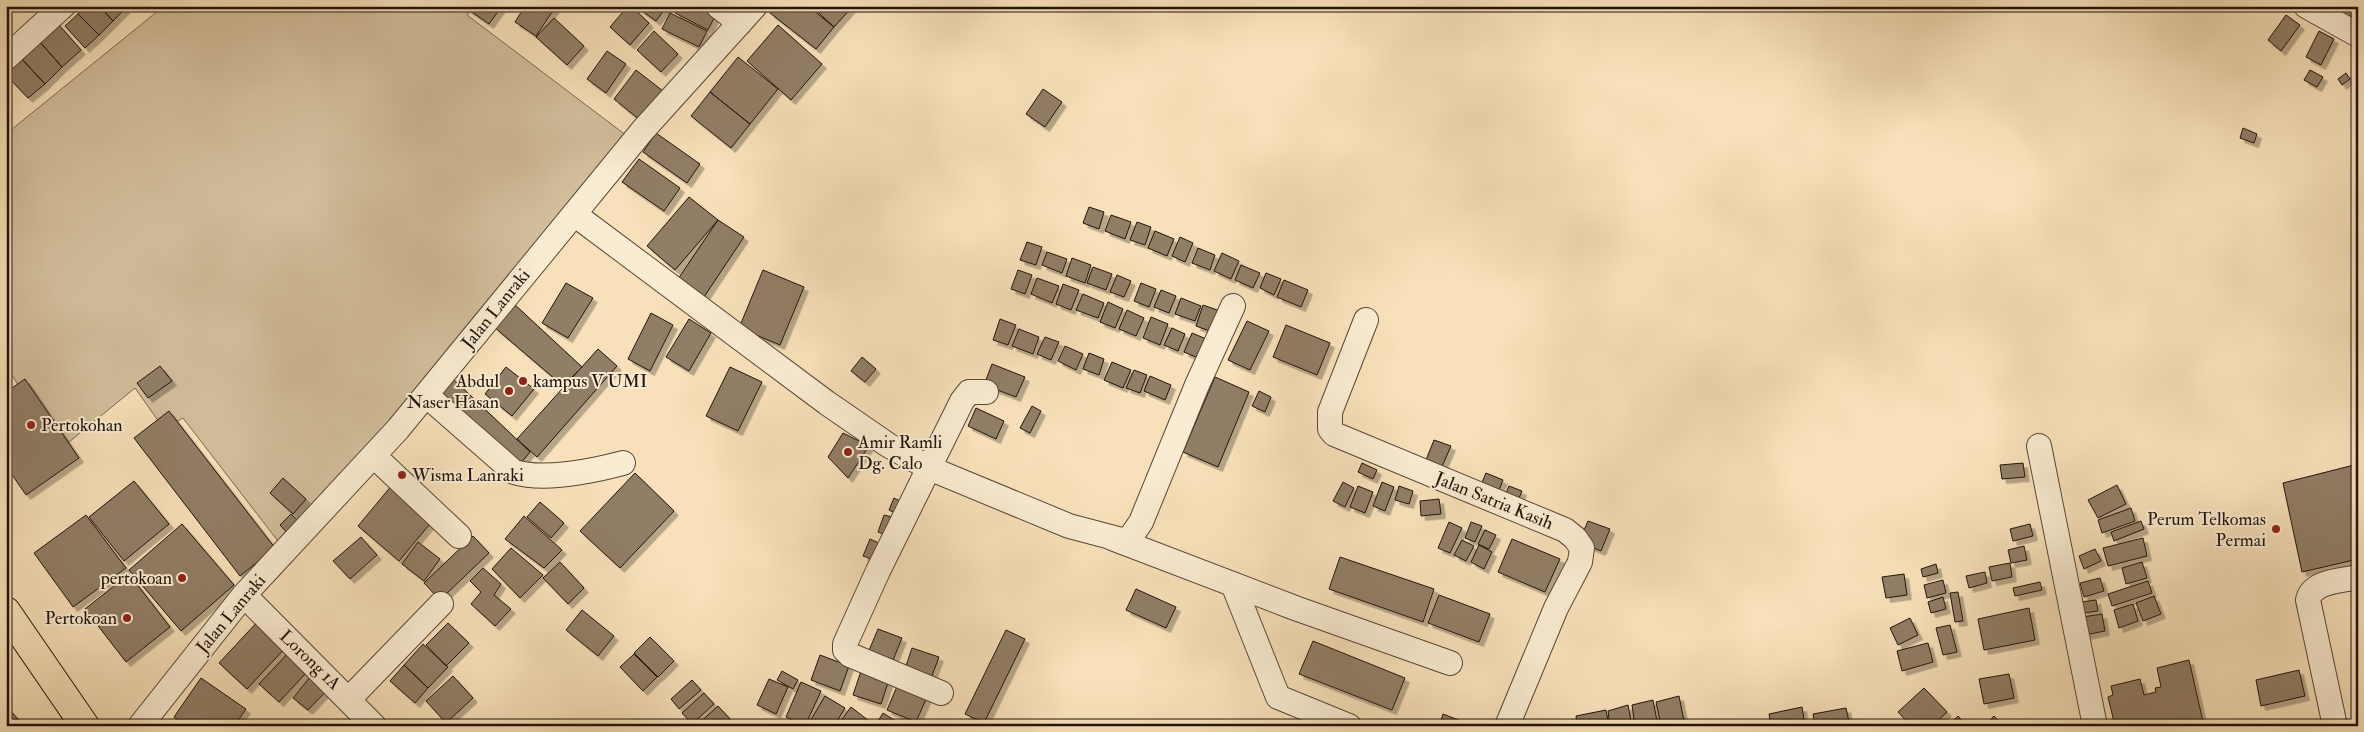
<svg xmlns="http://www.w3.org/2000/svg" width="2364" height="732" font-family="'IM FELL Double Pica',serif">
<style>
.green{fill:#d3be9c;stroke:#7a6854}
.building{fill:#917e66;stroke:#21130b;filter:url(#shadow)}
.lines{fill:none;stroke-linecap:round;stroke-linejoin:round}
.minor-casing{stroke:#574637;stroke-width:26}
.highway-casing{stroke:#21130b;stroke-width:30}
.minor{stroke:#faecd2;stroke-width:24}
.highway{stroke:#f8e1ba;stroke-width:28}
.poi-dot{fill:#8f2418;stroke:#faecd2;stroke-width:2}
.labels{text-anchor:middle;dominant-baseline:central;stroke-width:4;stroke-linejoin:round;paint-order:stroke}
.street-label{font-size:18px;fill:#21130b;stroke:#faecd2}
.poi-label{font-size:18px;fill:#21130b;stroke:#faecd2;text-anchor:end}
</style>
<defs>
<filter id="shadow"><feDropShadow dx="4.5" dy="4.5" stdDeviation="0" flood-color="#0004"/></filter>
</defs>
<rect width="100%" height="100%" fill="#f8e1ba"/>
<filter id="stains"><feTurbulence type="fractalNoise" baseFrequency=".004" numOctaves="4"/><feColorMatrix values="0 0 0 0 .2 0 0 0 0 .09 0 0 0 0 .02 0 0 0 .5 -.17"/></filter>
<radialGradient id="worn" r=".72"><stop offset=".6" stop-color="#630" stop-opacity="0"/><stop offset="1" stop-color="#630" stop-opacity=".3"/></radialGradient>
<path class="green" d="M164,6h310l-7,9 172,130 -358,400 -98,-127 -19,11 -29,-41 -77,63 -52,-86v-231z"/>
<path class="building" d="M85,6h14l14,15 -14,14 -21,-21z
M99,6h29l-15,15z
M468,6h34l-13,18 -23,-16z
M525,6h31l-20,30 -21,-14z
M628,6h3l18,17 -19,22 -20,-18z
M635,6h32l-11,15z
M678,6h33l7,4 -10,20 -33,-17z
M775,6h33l26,21 -18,22 -46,-36z
M811,6h42l-19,21z
M2345,6h13v7l-9,6 -8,-10z
M670,13l37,18 -8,16 -37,-18z
M78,14l21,21 -14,13 -20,-22z
M2286,15l14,10 -19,26 -13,-11z
M554,18l30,28 -17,19 -31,-28z
M59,25l22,25 -19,17 -22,-25z
M778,25l44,39 -31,36 -44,-39z
M654,31l24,23 -17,18 -24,-22z
M2319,31l15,8 -13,26 -15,-8z
M40,42l22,25 -17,17 -24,-26z
M607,51l19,13 -20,29 -19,-14z
M738,57l40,32 -28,35 -40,-32z
M21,58l24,26 -17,14 -22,-23v-3z
M636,70l27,21 -22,30 -27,-22z
M2310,70l13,7 -6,10 -13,-7z
M2346,73l4,6 -8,6 -4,-6z
M1043,89l19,13 -17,25 -19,-13z
M710,92l40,32 -19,24 -40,-32z
M2243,128l14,6 -3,9 -14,-5z
M656,133l44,31 -13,19 -44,-31z
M639,159l41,29 -16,23 -42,-29z
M689,197l29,23 -43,50 -28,-24z
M1089,207l15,5 -5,17 -16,-6z
M1111,215l20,7 -6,17 -20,-8z
M718,220l26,17 -40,60 -26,-18z
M1137,222l14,5 -6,18 -15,-5z
M1155,231l19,8 -7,17 -19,-8z
M1180,237l13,6 -8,19 -13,-6z
M1027,242l15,5 -6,18 -16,-5z
M1198,248l17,7 -5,15 -18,-7z
M1047,252l20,7 -5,14 -20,-8z
M1222,253l17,8 -8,18 -17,-8z
M1072,258l19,7 -6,18 -19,-7z
M1241,265l19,8 -7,15 -18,-8z
M1093,267l19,7 -6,16 -19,-7z
M763,270l41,17 -24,58 -41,-17z
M1018,270l14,5 -7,19 -14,-5z
M1266,273l15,6 -7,16 -14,-7z
M1117,275l14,6 -7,16 -14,-5z
M1037,278l22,8 -7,17 -21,-9z
M1284,280l24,10 -7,17 -24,-10z
M566,283l27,15 -25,40 -26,-15z
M1141,283l15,6 -7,18 -15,-6z
M1063,284l16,6 -8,20 -15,-6z
M1161,290l15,6 -7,17 -15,-6z
M1083,294l21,9 -6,15 -22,-8z
M1181,298l20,8 -6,15 -20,-7z
M1108,302l15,7 -8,19 -15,-6z
M513,303l69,64 -19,19 -69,-59z
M1203,305l20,7 -8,21 -19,-7z
M1127,310l17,8 -8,18 -17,-7z
M651,313l22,12 -23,46 -22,-12z
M1151,317l17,7 -8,21 -17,-7z
M689,319l22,14 -22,38 -23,-14z
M1000,319l16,6 -8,20 -15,-5z
M1247,321l22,10 -19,39 -22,-10z
M1286,325l44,18 -13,32 -44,-18z
M1172,328l13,6 -7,17 -14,-6z
M1019,329l20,8 -6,17 -21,-8z
M1192,333l19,8 -8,19 -19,-8z
M1045,337l14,5 -8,18 -14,-6z
M1065,346l18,8 -7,16 -18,-9z
M598,349l19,17 -80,91 -20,-18z
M1089,353l15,6 -5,16 -16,-6z
M862,357l14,12 -11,13 -14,-11z
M1112,362l19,8 -8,18 -19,-8z
M992,364l33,13 -9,20 -32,-12z
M160,366l12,15 -24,17 -11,-15z
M506,367l28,22 -22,27 -27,-22z
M730,367l32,15 -24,49 -32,-15z
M1134,370l13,5 -7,18 -14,-5z
M1150,376l21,9 -6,15 -21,-9z
M451,377l79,75 -14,17 -82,-74z
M1215,377l34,15 -31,75 -35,-15z
M25,379l54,79 -53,37 -20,-29v-74z
M1259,391l12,6 -6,15 -13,-6z
M1032,406l9,5 -11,22 -10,-5z
M976,408l28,13 -8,18 -28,-13z
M169,411l106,137 -35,28 -106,-138z
M843,433l26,13 -21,32 -20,-21z
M1434,440l17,6 -11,25 -16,-6z
M1362,463l15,7 -4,9 -15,-7z
M2023,463l2,14 -23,2 -2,-14z
M2358,464v95l-56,13 -19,-89z
M635,473l39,38 -54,57 -40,-37z
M1486,473l17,7 -6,15 -17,-8z
M283,478l23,21 -13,15 -23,-21z
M134,481l35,43 -45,37 -35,-44z
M1343,482l11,6 -9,19 -12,-6z
M1382,482l12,5 -9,24 -12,-5z
M393,484l41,35 -35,42 -41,-35z
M2117,485l9,19 -28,14 -10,-18z
M1358,486l15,6 -8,21 -15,-6z
M1399,486l14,5 -4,13 -14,-4z
M1509,486l13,5 -6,14 -13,-5z
M894,498l8,4 -5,12 -8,-4z
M1439,499l2,15 -20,2 -1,-15z
M540,502l24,21 -13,15 -24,-21z
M2131,508l4,13 -33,12 -4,-13z
M291,514l8,8 -11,12 -8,-9z
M86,515l40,53 -53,39 -39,-54z
M884,515l8,2 -6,18 -8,-3z
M524,516l38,34 -18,18 -39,-29z
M1588,521l22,8 -9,22 -22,-9z
M2141,521l3,8 -30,12 -3,-9z
M1449,522l13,6 -12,25 -12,-5z
M1471,522l11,4 -7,16 -10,-4z
M182,524l52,61 -53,46 -52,-61z
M2030,524l3,12 -20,5 -3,-12z
M1485,530l11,5 -7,14 -11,-5z
M473,536l16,17 -49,47 -16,-17z
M361,537l16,18 -27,24 -17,-18z
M2143,538l4,18 -39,10 -5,-18z
M870,539l11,5 -7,16 -11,-4z
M1512,539l48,20 -15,33 -47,-20z
M1462,540l12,6 -8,15 -12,-6z
M418,542l22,17 -16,22 -22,-17z
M1479,545l13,7 -8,17 -13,-7z
M2024,546l3,14 -16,3 -3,-13z
M511,548l32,27 -23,23 -28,-29z
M2095,549l6,12 -17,8 -5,-13z
M1340,557l94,32 -11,33 -94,-33z
M560,562l24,26 -16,16 -25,-26z
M2142,562l5,16 -21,6 -4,-16z
M2010,563l2,14 -20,4 -3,-14z
M1936,564l2,9 -15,4 -2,-8z
M483,568l18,16 -7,11 17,14 -16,17 -24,-22 10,-12 -11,-11z
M1985,572l2,11 -18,5 -3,-12z
M129,574l41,53 -44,35 -41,-53z
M1904,574l3,21 -21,3 -4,-21z
M2100,578l4,13 -20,6 -4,-14z
M1943,580l3,13 -19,5 -3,-13z
M2148,581l4,12 -40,13 -4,-12z
M2040,582l2,8 -27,6 -2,-8z
M1136,589l40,18 -10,21 -40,-18z
M1958,592l5,29 -8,1 -5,-29z
M1439,595l51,19 -11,28 -51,-19z
M2154,596l7,18 -18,7 -7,-18z
M1943,597l3,12 -15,4 -3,-11z
M2096,600l2,11 -15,2 -2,-11z
M2133,604l5,17 -19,7 -5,-18z
M2029,608l6,32 -51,10 -6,-31z
M582,610l32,26 -16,20 -32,-26z
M2102,614l3,17 -25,5 -3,-18z
M1910,618l8,17 -20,10 -8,-17z
M260,619l28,26 -41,44 -28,-26z
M448,623l21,20 -23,23 -20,-21z
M1950,625l7,27 -14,3 -7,-27z
M878,629l24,9 -13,32 -24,-10z
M1006,630l19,9 -41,84 -19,-9z
M650,637l24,24 -16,16 -24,-24z
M1313,641l92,37 -13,32 -93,-36z
M1928,643l5,19 -31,9 -5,-20z
M423,644l25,23 -20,21 -24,-23z
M912,648l27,9 -9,24 -26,-9z
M290,651l19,19 -30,32 -20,-18z
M634,654l23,23 -14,14 -23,-24z
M820,655l29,11 -9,25 -29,-11z
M2189,660l15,66h-89l-7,-29 5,-2 -2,-9 29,-7 4,16 12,-3 -1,-4 6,-1 -4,-19z
M404,665l24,23 -13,15 -25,-22z
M2299,670l6,26 -44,10 -5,-26z
M315,671l17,14 -24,25 -15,-12z
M782,671l16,9 -5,9 -16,-9z
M861,671l28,9 -8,24 -28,-9z
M2009,674l5,24 -30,6 -5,-25z
M453,676l20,22 -27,25 -20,-22z
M201,678l45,31 -12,17h-48l-12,-9z
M769,679l19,8 -12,27 -19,-9z
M692,680l9,10 -22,19 -8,-10z
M801,682l20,9 -16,35 -19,-9z
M898,684l29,13 -11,25 -29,-12z
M1924,688l23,24 -15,14h-21l-13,-14z
M704,693l10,11 -22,20 -10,-11z
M825,696l20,12 -11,18h-21l-4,-3z
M1679,696l6,30h-24l-5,-24z
M1653,700l5,26h-23l-3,-21z
M1628,705l4,21h-22l-2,-15z
M718,706l12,13 -8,7h-26z
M851,707l18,14 -3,5h-29z
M1802,707l3,19h-34l-2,-12z
M8,708l15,17 -17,1z
M1846,708l4,18h-35l-2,-12z
M1606,710l3,16h-32l-1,-10z
M883,713l21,13h-29z
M1443,714l31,12h-35z
M1958,716l9,10h-19z
M1994,716l9,10h-19z
M1573,720l2,6h-18v-3z"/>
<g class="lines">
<defs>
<path id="minor" d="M718,6l22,17
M2306,6l52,29
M6,58l57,-52
M574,214l253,189 61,42 41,23 140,58 53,14 8,-2 11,-16 56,-137 36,-79
M1366,320l-36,92v17l4,5 231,96 10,8 7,10 -2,14 -24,46 -49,118
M426,395l88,77c30,9 79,-1 109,-9
M2039,446l56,280
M374,456l85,80
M1112,538l183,70 155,55
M1233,584l45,113 71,29
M244,595l130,131
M941,693l-91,-38 -5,-5v-6l33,-73 84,-170 7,-9h17
M349,699l92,-95
M140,726l104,-131 154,-166 245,-299 112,-124
M2335,726l-27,-126c4,-19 33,-19 50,-23"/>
<path id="highway" d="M6,611l79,115"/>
</defs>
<use href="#minor" class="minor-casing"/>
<use href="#highway" class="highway-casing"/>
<use href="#minor" class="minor"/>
<use href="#highway" class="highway"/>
</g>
<g class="poi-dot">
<circle cx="523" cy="381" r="5"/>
<circle cx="509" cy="391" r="5"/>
<circle cx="31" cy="425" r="5"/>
<circle cx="848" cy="452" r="5"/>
<circle cx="402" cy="475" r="5"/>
<circle cx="2276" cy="529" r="5"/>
<circle cx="182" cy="578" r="5"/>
<circle cx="127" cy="618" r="5"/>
</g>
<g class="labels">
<g class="street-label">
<text transform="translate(496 309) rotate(-51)">Jalan Lanraki</text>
<text transform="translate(1494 501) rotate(22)">Jalan Satria Kasih</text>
<text transform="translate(231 614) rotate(-50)">Jalan Lanraki</text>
<text transform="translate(310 660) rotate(44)">Lorong 1A</text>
</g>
<g class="poi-label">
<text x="499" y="381">Abdul<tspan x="499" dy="21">Naser Hasan</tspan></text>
<text x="533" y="381" text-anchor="start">kampus V UMI</text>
<text x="41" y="425" text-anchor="start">Pertokohan</text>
<text x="858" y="442" text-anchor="start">Amir Ramli<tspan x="858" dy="21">Dg. Calo</tspan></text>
<text x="412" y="475" text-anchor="start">Wisma Lanraki</text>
<text x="2266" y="519">Perum Telkomas<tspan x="2266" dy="21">Permai</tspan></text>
<text x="172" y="578">pertokoan</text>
<text x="117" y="618">Pertokoan</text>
</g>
</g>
<rect width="2364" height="732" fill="none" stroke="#f8e1ba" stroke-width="25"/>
<rect x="8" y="8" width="2349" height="717" fill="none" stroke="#21130b" stroke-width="2.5"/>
<rect x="12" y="12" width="2339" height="707" fill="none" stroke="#21130b"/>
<rect width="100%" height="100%" filter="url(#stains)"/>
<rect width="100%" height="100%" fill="url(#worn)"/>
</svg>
